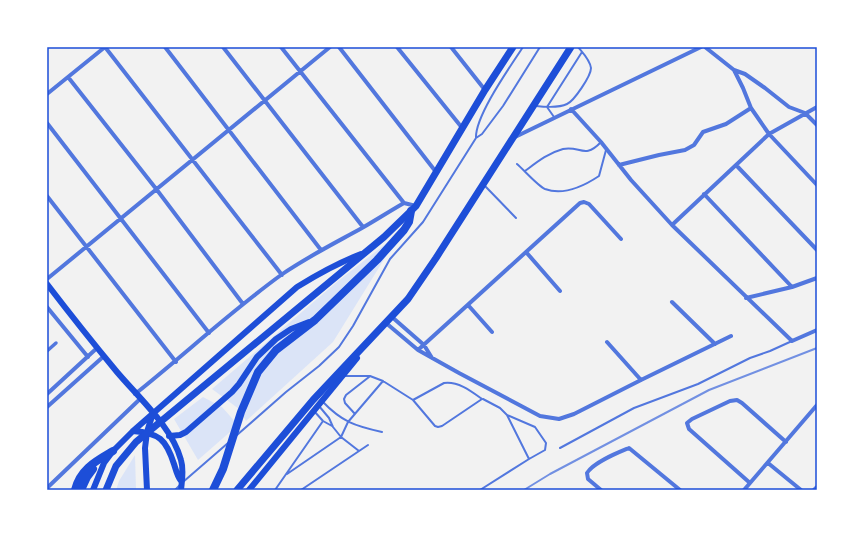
<svg xmlns="http://www.w3.org/2000/svg" width="864" height="537" font-family="'Space Grotesk',sans-serif">
<style>
.green{fill:#dbe4f7}
.lines{fill:none;stroke-linecap:round;stroke-linejoin:round}
.service{stroke:#5277de;stroke-width:2}
.pedestrian{stroke:#5277de;stroke-width:3.5}
.minor{stroke:#5277de;stroke-width:4}
.secondary{stroke:#1d4ed8;stroke-width:6}
.trunk{stroke:#1d4ed8;stroke-width:7}
.motorway{stroke:#1d4ed8;stroke-width:8}
.rail{stroke:#7290e2;stroke-width:2}
.neatline{fill:none;stroke:#1d4ed8;stroke-width:1.5}
</style>
<rect width="100%" height="100%" fill="#f2f2f2"/>
<path class="green" d="M401,232l-68,110 -87,79 -7,-12 -27,-20 126,-108z
M203,397l19,10 16,18 -40,35 -24,-41z
M135,455l1,35h-20l3,-9z"/>
<g class="lines">
<path class="service" d="M536,106c9,1 23,2 31,-2 7,-3 24,-28 24,-36 -1,-8 -8,-15 -13,-21
M554,117l-7,-10 35,-55
M476,138c-1,-22 34,-71 47,-91
M517,164c7,6 21,22 28,25 19,7 39,-3 54,-13l7,-26
M525,171c12,-9 23,-18 38,-22 17,-4 21,11 38,-7
M485,186l31,32
M345,376h25l13,5 30,19 22,26 3,1 4,-1 40,-27c-11,-8 -24,-18 -38,-16l-31,17
M483,399l17,9 7,7 22,44
M322,401c20,21 33,25 60,31
M319,406l10,12 4,9 8,10 18,14
M314,411l9,10 9,5
M355,414l-10,-11 -1,-4 2,-4 23,-18
M237,435l49,-43 33,-26 20,-19 14,-21 37,-67 33,-37 53,-84 6,-4 21,-28 37,-59
M560,448l74,-40 64,-24 52,-26 20,-7 22,-10
M287,474l54,-37 7,-15 35,-41
M183,482l45,-39
M175,490l5,-5
M275,490l48,-69
M301,490l67,-45
M480,490l49,-31 16,-9 1,-7 -11,-16 -28,-12"/>
<path class="pedestrian" d="M47,351l9,-8"/>
<path class="minor" d="M105,47l177,228
M165,47l156,203
M223,47l140,180
M281,47l123,156 12,3
M339,47l97,125
M397,47l66,82
M451,47l34,43
M705,47l29,23 11,4 20,14 24,19 16,6 12,12
M734,70l9,18 8,20 18,26 48,51
M68,77l89,113 86,114
M47,94l58,-47
M571,109l30,33 30,38 41,45 120,116 25,-11
M47,123l162,210
M515,137l186,-90
M619,165l40,-10 26,-5 9,-5 9,-13 23,-8 25,-16
M736,165l81,85
M704,194l88,93
M47,196l129,166
M672,225l97,-91 48,-27
M526,252l34,39
M47,279l283,-232
M746,298l46,-11 25,-9
M672,302l43,42
M468,305l24,27
M47,307l41,50
M392,317l32,28 8,13
M386,323l32,27 41,23 81,43 19,3 15,-5 67,-34 90,-44
M607,342l34,38
M418,350l162,-147 4,-1 5,2 32,35
M47,394l50,-46
M135,394c49,-39 95,-82 146,-119 26,-18 54,-32 81,-47 14,-8 28,-17 42,-25
M47,407l57,-51
M768,463l33,27
M750,483l-61,-54 -2,-6 5,-4 38,-18 7,-1 5,3 44,39
M47,488l93,-89
M601,490l-13,-11 -1,-6c7,-11 30,-20 42,-25l51,42
M744,490l73,-85
M814,490l3,-3"/>
<path class="secondary" d="M47,284c23,30 46,59 70,88 22,26 55,55 64,88 3,10 1,20 0,30
M133,431c26,2 33,8 41,33 2,6 3,12 7,17
M169,436l11,-1 6,-3 46,-40 7,-8 18,-27 19,-18 15,-10 18,-7
M93,490l11,-27 9,-12 20,-20 164,-144c21,-13 41,-24 64,-33
M147,490l-2,-42 2,-16 6,-19
M249,490l108,-132"/>
<path class="trunk" d="M106,490l10,-24 20,-24 248,-205 32,-31 69,-116 28,-43
M237,490l76,-90 95,-101 28,-41 135,-211"/>
<path class="motorway" d="M75,490c5,-21 21,-29 38,-39
M81,490l6,-13 6,-8
M213,490l10,-21 18,-57 17,-40 18,-22 39,-30 62,-60 27,-30 5,-8 2,-11"/>
<path class="rail" d="M524,490l26,-16 159,-84 108,-42"/>
</g>
<rect width="864" height="537" fill="none" stroke="#ffffff" stroke-width="96"/>
<rect x="48" y="48" width="768" height="441" class="neatline"/>
</svg>
